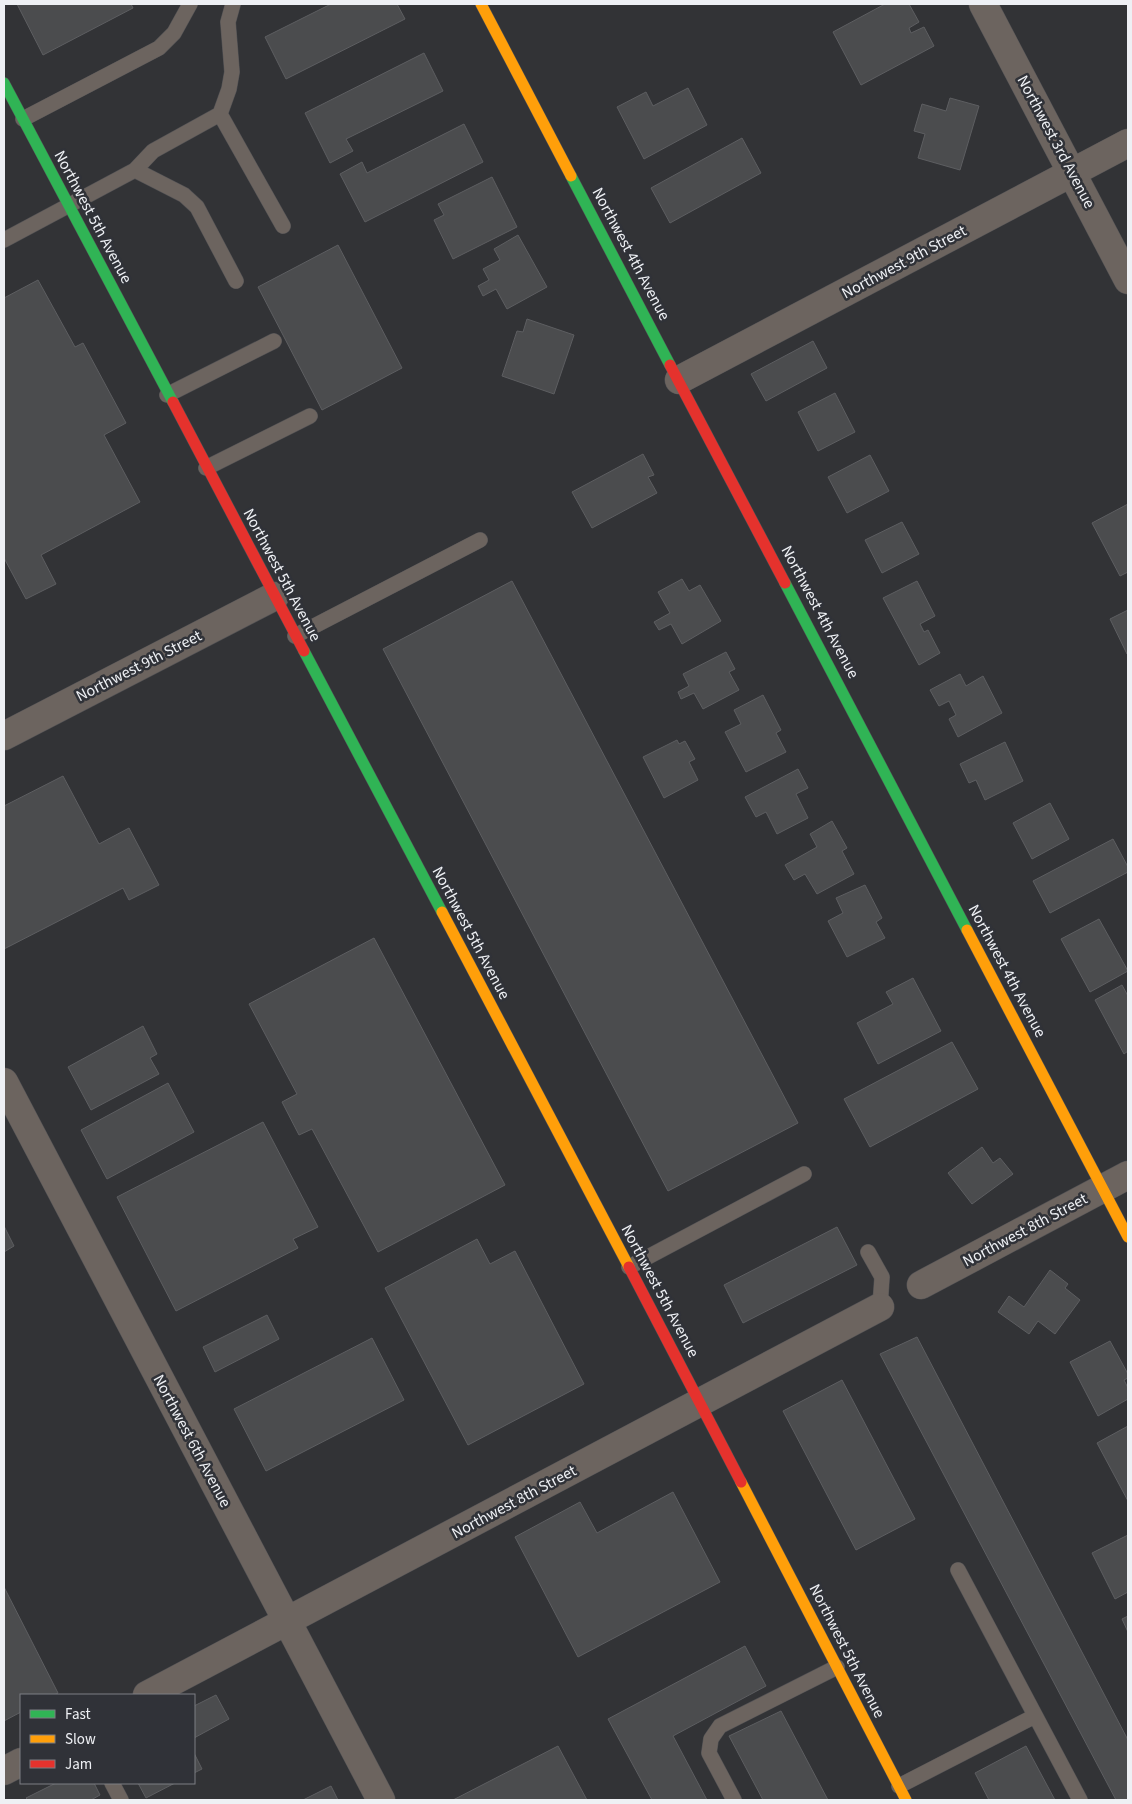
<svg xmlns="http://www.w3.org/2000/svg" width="1132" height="1804" font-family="'Source Sans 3',sans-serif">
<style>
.building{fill:#4b4c4e;stroke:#5d5e61}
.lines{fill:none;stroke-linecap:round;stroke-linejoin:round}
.lane-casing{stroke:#515154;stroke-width:16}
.street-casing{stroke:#515154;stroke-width:29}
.fast-casing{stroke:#515154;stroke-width:12}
.slow-casing{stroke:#515154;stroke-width:12}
.jam-casing{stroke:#515154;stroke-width:12}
.lane{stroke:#6c645f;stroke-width:15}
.street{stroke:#6c645f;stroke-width:28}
.fast{stroke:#30b455;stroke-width:11}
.slow{stroke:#ff9f0a;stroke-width:11}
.jam{stroke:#e5322d;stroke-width:11}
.labels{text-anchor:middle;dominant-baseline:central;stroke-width:5;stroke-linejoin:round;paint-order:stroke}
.street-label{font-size:16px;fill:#eef0f4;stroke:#303238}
</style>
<rect width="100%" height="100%" fill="#323336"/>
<path class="building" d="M17,4h114l2,4 -90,47z
M331,4h66l8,15 -119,60 -21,-42z
M885,4h24l10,18 -10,6 2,5 13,-6 10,19 -73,39 -28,-53z
M424,53l19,38 -97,48 7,12 -23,12 -25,-50z
M688,88l19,37 -63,34 -27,-52 29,-15 7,14z
M950,98l29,8 -19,64 -42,-12 7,-24 -11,-3 8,-27 24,7z
M464,124l19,38 -118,60 -25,-48 22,-12 5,11z
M742,138l19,35 -91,50 -19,-35z
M492,177l25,50 -64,32 -19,-39 10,-5 -6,-11z
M518,235l29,52 -40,22 -11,-20 -13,7 -5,-10 11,-6 -6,-11 17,-9 -6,-11z
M338,245l64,123 -80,42 -64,-123z
M38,280l37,67 8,-4 43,80 -22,12 36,67 -99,53 15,29 -30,15 -22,-41v-260z
M527,319l47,16 -20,59 -52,-18 15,-45 6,1z
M813,341l14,27 -61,33 -15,-27z
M835,393l20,39 -37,19 -20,-39z
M643,454l11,21 -6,2 9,16 -65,35 -20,-36z
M870,455l19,36 -42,22 -19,-36z
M1128,504v68l-8,4 -28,-53z
M902,522l17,32 -37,19 -17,-33z
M682,579l7,12 11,-6 21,36 -39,23 -11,-20 -12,6 -5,-8 16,-9 -12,-21z
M512,581l286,542 -130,68 -285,-542z
M917,581l18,35 -15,8 4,8 4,-2 12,23 -21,12 -36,-67z
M1128,610v43l-1,1 -17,-35z
M726,652l9,17 -6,3 10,18 -36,19 -9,-16 -13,6 -3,-7 11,-6 -6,-12z
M960,674l6,12 17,-10 19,37 -44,24 -9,-18 7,-4 -7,-14 -10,5 -9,-16z
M763,695l18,35 -5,3 10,19 -40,20 -21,-40 16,-8 -7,-14z
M677,740l2,4 6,-3 10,18 -6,3 9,18 -34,18 -21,-41z
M1005,742l18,39 -38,19 -9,-20 -7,3 -9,-19z
M798,769l10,19 -12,6 12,24 -31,16 -11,-22 -10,5 -11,-20z
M63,776l36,68 30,-16 30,57 -30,15 -6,-12 -119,61v-143z
M1050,803l19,36 -37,20 -19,-36z
M832,821l15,27 -5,3 12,23 -37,20 -12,-20 -11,6 -9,-15 32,-18 -7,-13z
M1113,839l15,28v5l-78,41 -17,-32z
M865,885l17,33 -6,4 9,16 -38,19 -19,-36 15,-8 -7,-15z
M1099,919l29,52 -38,21 -29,-53z
M374,938l131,247 -127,67 -66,-123 -13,6 -17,-33 15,-8 -48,-90z
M913,978l28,53 -63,33 -21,-41 36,-19 -7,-12z
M1122,985l6,11v55l-4,3 -29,-54z
M143,1026l14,28 -7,4 9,16 -68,36 -23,-43z
M952,1042l26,47 -108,58 -26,-48z
M168,1083l26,49 -87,47 -26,-49z
M263,1122l55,105 -25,12 5,9 -122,63 -59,-114z
M982,1147l11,16 7,-5 13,16 -41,30 -24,-31z
M4,1226l10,20 -10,6z
M837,1227l20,38 -114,58 -19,-38z
M477,1239l13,25 25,-13 69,133 -116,61 -83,-157z
M1050,1270l18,14 -3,4 15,12 -25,34 -17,-13 -9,13 -31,-22 11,-16 15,11z
M267,1315l12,24 -64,33 -12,-25z
M917,1337l211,403v60h-12l-236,-446z
M372,1338l32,62 -138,71 -32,-62z
M1110,1341l18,33v4l-4,2 4,8v11l-30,17 -28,-54z
M842,1380l73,139 -59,31 -73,-139z
M1128,1426v75l-31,-58z
M673,1492l47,90 -142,75 -63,-120 65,-35 17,31z
M1128,1535v57l-13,7 -23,-46z
M4,1587l54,106 -4,2h-33v17l-17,9z
M1128,1616v16l-6,-13z
M745,1646l21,40 -93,50 34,64h-55l-44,-81z
M216,1695l13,24 -35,19v-32z
M781,1711l47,89h-65l-34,-64z
M558,1746l29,54h-134z
M1026,1746l29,54h-66l-14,-27z
M194,1753l8,16 -8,4z
M56,1783h38l6,12 -9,5h-63l-2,-2z
M138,1783h37l-29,15z
M331,1786l7,14h-35z"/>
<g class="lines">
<defs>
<path id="lane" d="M220,114l63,112
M23,119l136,-71 15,-15 16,-29
M135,170l49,25 13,12 39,74
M4,240l131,-70 18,-19 67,-37 9,-25 3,-17 -4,-50 5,-18
M167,395l107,-54
M206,468l104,-52
M295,636l185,-96
M868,1252l14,25 -2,30
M629,1267l175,-93
M958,1570l122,230
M112,1783l9,17
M899,1786l136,-70
M734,1800l-25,-47 2,-14 9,-13 117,-59"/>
<path id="street" d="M983,4l145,276
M679,380l449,-237
M4,736l271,-140
M4,1082l377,718
M921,1285l207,-110
M147,1695l733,-388
M4,1771l17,-9"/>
<path id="fast" d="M4,83l169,319
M571,176l99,189
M785,583l182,347
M304,651l138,261"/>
<path id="slow" d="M481,4l90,172
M442,912l187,355
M967,930l161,307
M741,1482l165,318"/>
<path id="jam" d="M670,365l115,218
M173,402l131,249
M629,1267l112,215"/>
</defs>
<use href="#lane" class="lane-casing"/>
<use href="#street" class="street-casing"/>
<use href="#fast" class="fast-casing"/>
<use href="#slow" class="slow-casing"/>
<use href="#jam" class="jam-casing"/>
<use href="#lane" class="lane"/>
<use href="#street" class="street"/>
<use href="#fast" class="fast"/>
<use href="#slow" class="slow"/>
<use href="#jam" class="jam"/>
</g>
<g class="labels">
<g class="street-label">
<text transform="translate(1056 142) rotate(62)">Northwest 3rd Avenue</text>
<text transform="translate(93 217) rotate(62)">Northwest 5th Avenue</text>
<text transform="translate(631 254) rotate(62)">Northwest 4th Avenue</text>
<text transform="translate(904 262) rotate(-28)">Northwest 9th Street</text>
<text transform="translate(282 575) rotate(62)">Northwest 5th Avenue</text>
<text transform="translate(820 612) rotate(62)">Northwest 4th Avenue</text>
<text transform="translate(139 666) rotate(-27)">Northwest 9th Street</text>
<text transform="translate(471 933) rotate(62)">Northwest 5th Avenue</text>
<text transform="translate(1007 971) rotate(62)">Northwest 4th Avenue</text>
<text transform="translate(1025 1230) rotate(-28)">Northwest 8th Street</text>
<text transform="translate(660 1291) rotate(62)">Northwest 5th Avenue</text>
<text transform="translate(192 1441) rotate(62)">Northwest 6th Avenue</text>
<text transform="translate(514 1502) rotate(-28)">Northwest 8th Street</text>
<text transform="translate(847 1651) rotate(63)">Northwest 5th Avenue</text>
</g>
</g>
<rect width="1132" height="1804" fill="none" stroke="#eef0f4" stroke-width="10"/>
<rect x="20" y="1694" width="175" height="90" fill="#303238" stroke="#7c7e83"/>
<rect x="30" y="1710" width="25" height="8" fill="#30b455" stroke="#7c7e83"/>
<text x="65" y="1719" font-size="15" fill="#eef0f4">Fast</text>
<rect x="30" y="1735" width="25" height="8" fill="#ff9f0a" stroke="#7c7e83"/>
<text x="65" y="1744" font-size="15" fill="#eef0f4">Slow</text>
<rect x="30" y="1760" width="25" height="8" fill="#e5322d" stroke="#7c7e83"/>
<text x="65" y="1769" font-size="15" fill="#eef0f4">Jam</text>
</svg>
